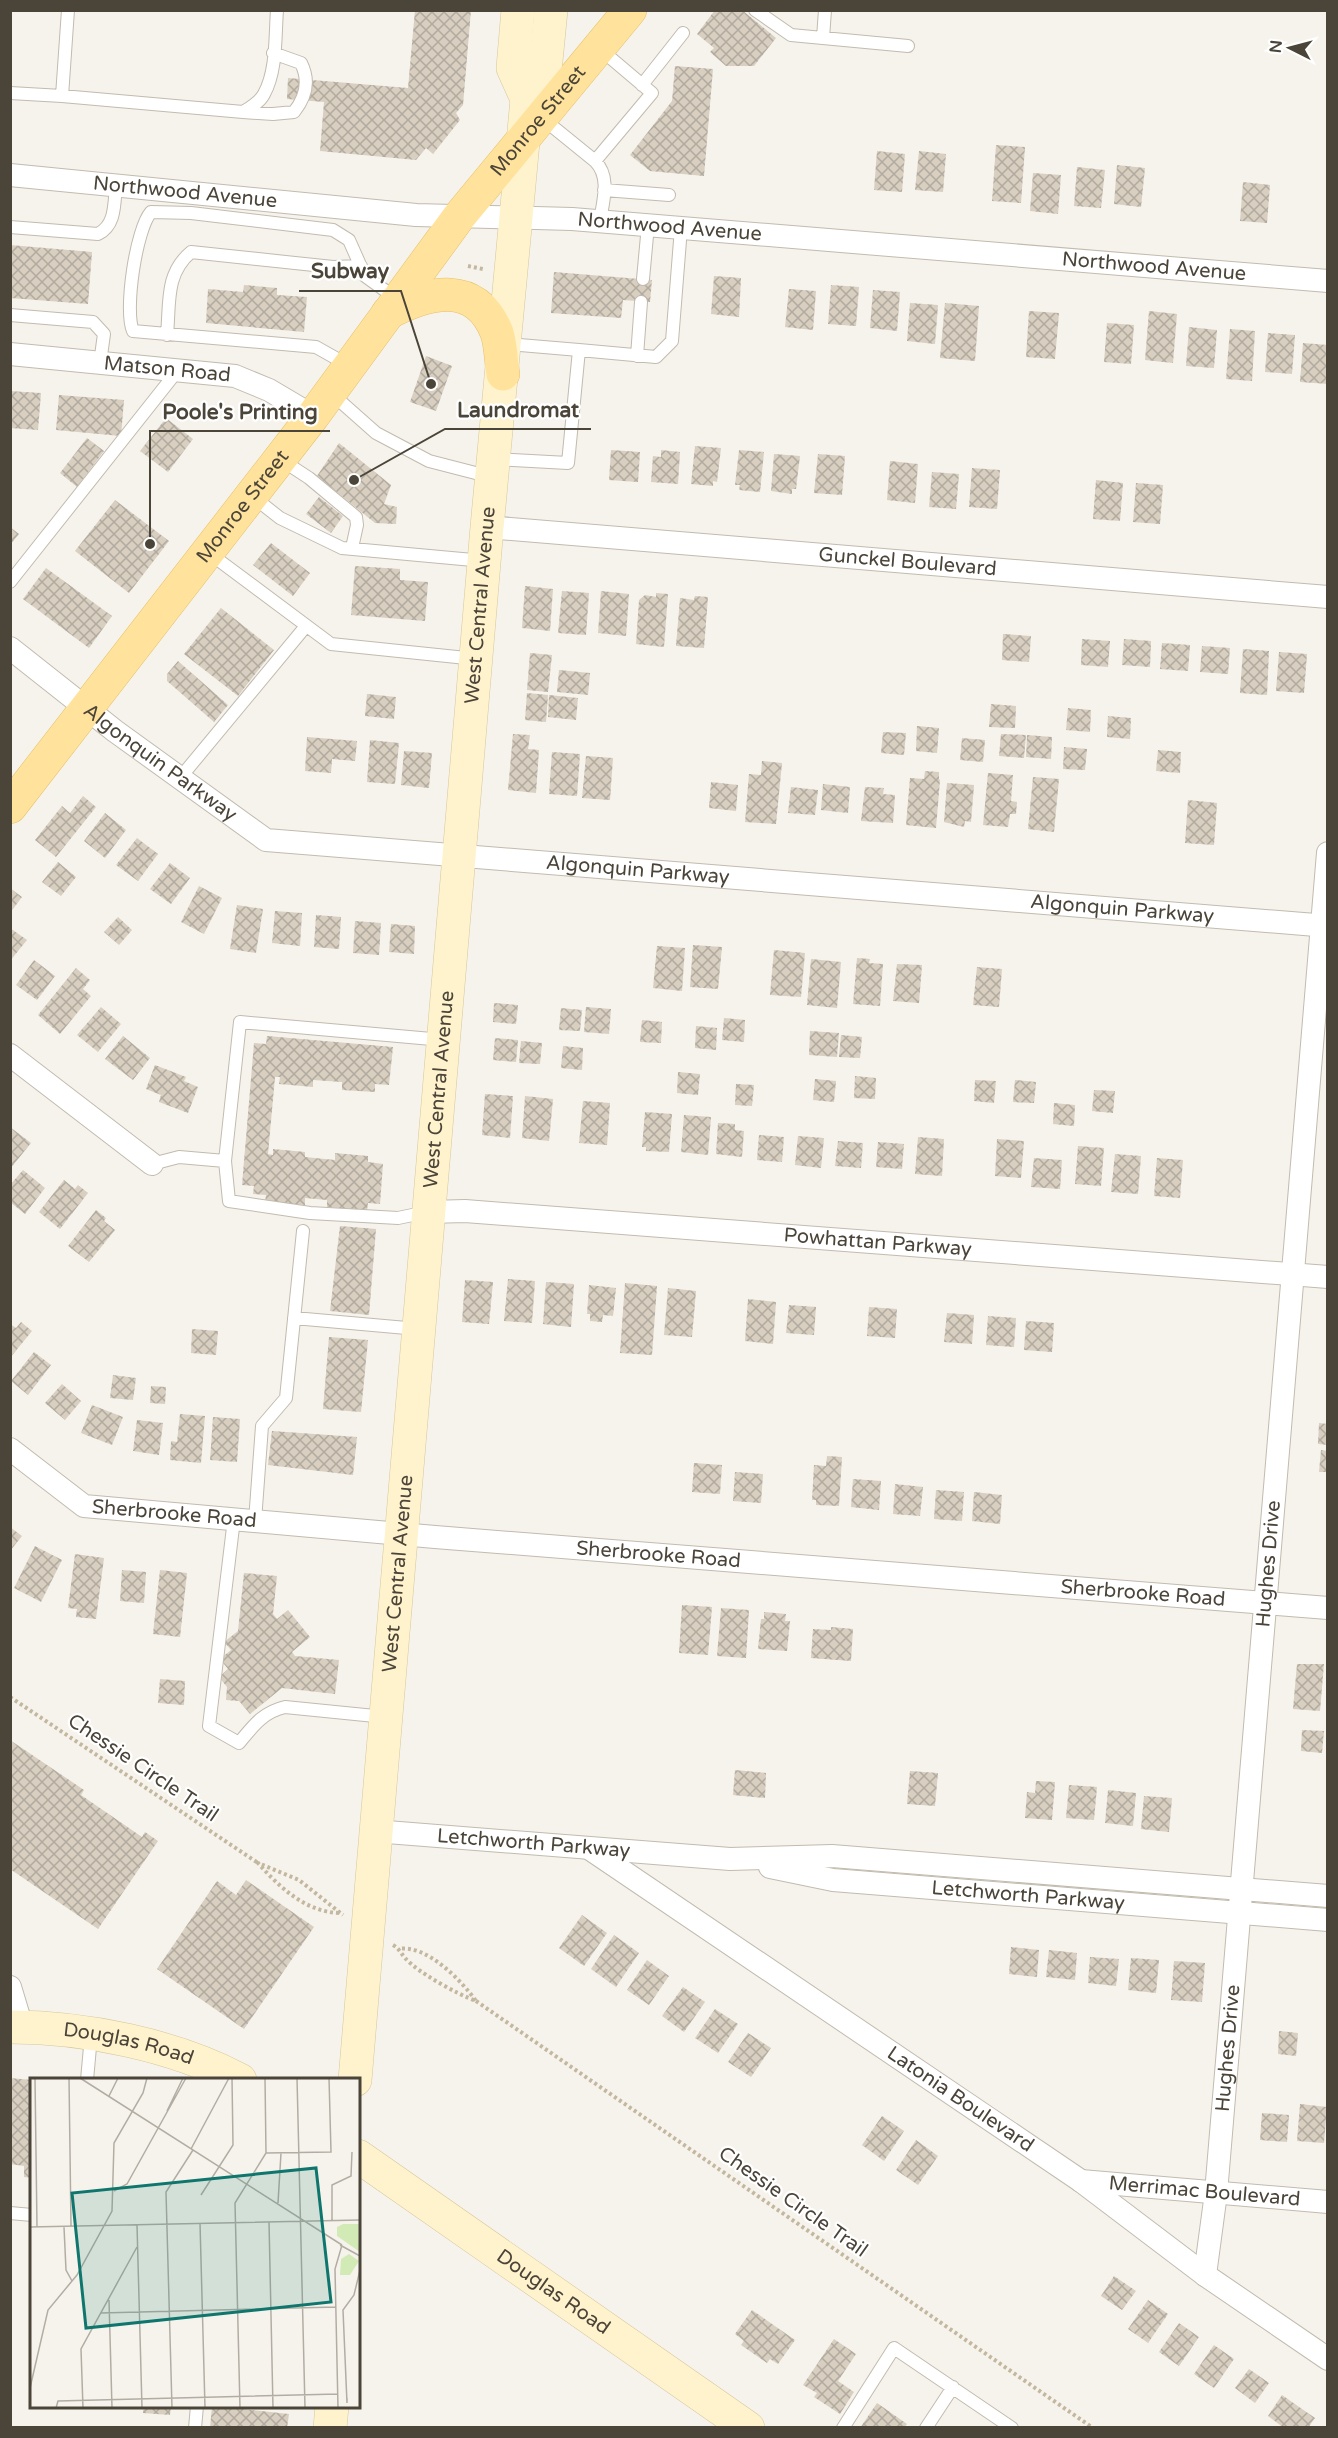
<svg xmlns="http://www.w3.org/2000/svg" width="1338" height="2438" font-family="'Varela Round',sans-serif">
<style>
.building{fill:url(#building-cross-hatch)}
.lines{fill:none;stroke-linecap:round;stroke-linejoin:round}
.lane-casing{stroke:#c2bbae;stroke-width:14}
.street-casing{stroke:#c2bbae;stroke-width:24}
.secondary-casing{stroke:#d6c79b;stroke-width:34}
.primary-casing{stroke:#e6c16a;stroke-width:34}
.path{stroke:#c4b79f;stroke-width:4;stroke-dasharray:3 3;stroke-linecap:butt}
.lane{stroke:#fff;stroke-width:12}
.street{stroke:#fff;stroke-width:22}
.secondary{stroke:#fff3cd;stroke-width:33}
.primary{stroke:#ffe39c;stroke-width:33}
.labels{text-anchor:middle;dominant-baseline:central;stroke-width:4.5;stroke-linejoin:round;paint-order:stroke}
.street-label{font-size:20px;fill:#4b4439;stroke:#fff}
.inset-road{fill:none;stroke:#b2ada4;stroke-width:1.5}
.view{fill:#0f766e;fill-opacity:0.15;stroke:#0f766e;stroke-width:3}
.inset-edge{fill:none;stroke:#4b4439;stroke-width:3}
.leader{fill:none;stroke:#4b4439;stroke-width:2}
.callout-dot{fill:#4b4439;stroke:#fff;stroke-width:2}
.callout-label{font-size:21px;text-anchor:middle;font-weight:bold;fill:#4b4439;stroke:#fff;stroke-width:4.5;stroke-linejoin:round;paint-order:stroke}
</style>
<defs>
<pattern id="building-cross-hatch" width="8" height="8" patternUnits="userSpaceOnUse" patternTransform="scale(1.5)"><rect width="8" height="8" fill="#d8cfc1"/><path d="M0 0l8 8M0 8l8-8" fill="none" stroke="#b1aa9e"/></pattern>
</defs>
<rect width="100%" height="100%" fill="#f6f3ec"/>
<path class="building" d="M415,10h56l-8,95 -7,8 4,7 -27,34 -7,-6 -10,12 -96,-9 4,-49 -37,-3 1,-21 120,10z
M715,10h27l34,28 -22,28h-28l-16,-14 4,-4 -17,-14z
M675,66l38,3 -9,107 -54,-5 -20,-16 42,-54z
M996,145l29,2 -4,56 -29,-2z
M877,151l28,3 -3,38 -28,-2z
M919,151l27,3 -3,38 -28,-2z
M1117,165l28,3 -4,39 -27,-3z
M1077,167l28,3 -4,38 -27,-2z
M1033,173l28,2 -3,39 -28,-3z
M1243,182l27,3 -3,38 -27,-2z
M10,245l82,7 -4,52 -78,-6z
M554,272l98,8 -2,22 -27,-2 -2,18 -70,-5z
M714,276l27,2 -2,39 -28,-3z
M244,285l33,3v7l30,2 -3,35 -98,-9 2,-34 35,3z
M831,285l28,2 -3,39 -28,-2z
M789,289l27,2 -3,39 -28,-3z
M873,290l27,2 -3,39 -27,-3z
M910,303l28,2 -3,39 -28,-3z
M945,303l34,3 -4,55 -35,-3z
M1029,311l30,2 -4,46 -29,-2z
M1149,311l28,3 -4,49 -28,-3z
M1107,323l27,2 -3,39 -27,-2z
M1189,327l28,3 -3,38 -28,-2z
M1230,329l25,2 -3,50 -26,-2z
M1268,333l27,2 -3,39 -27,-2z
M1303,343l25,2v39l-28,-2z
M426,356l26,10 -16,45 -26,-9z
M10,391l31,2 -3,37 -28,-2z
M59,395l65,5 -3,36 -65,-6z
M166,418l27,21 -25,33 -28,-21z
M87,438l17,13 -27,36 -17,-14z
M339,443l52,42 -7,19 13,3 -1,17 -21,-1 -58,-47z
M695,446l26,2 -4,34 -4,-1v5l-22,-2z
M611,450l29,2 -2,30 -29,-2z
M661,450l19,2 -2,32 -27,-2 2,-26 8,1z
M739,450l25,2 -4,40 -21,-2 1,-5h-5z
M774,454l26,2 -4,33h-4v5l-21,-3z
M818,454l27,2 -3,39 -28,-2z
M890,461l28,3 -3,39 -28,-3z
M972,468l28,2 -3,39 -28,-2z
M932,472l27,2 -3,35 -27,-2z
M1096,480l27,3 -3,38 -27,-2z
M1136,483l27,2 -3,39 -27,-2z
M319,497l24,19 -12,17 -25,-19z
M115,500l54,41 -40,52 -54,-42z
M10,527l9,7 -9,11z
M271,543l39,30 -17,23 -40,-31z
M355,566l45,3v11l28,2 -3,39 -74,-6z
M46,568l66,48 -23,32 -66,-49z
M525,586l28,3 -3,42 -28,-3z
M562,591l27,2 -3,42 -28,-2z
M601,591l28,3 -3,42 -28,-3z
M656,593l12,1 -4,53 -28,-3 3,-44 6,-5 11,2z
M695,596l13,1 -4,51 -28,-2 4,-48 14,2z
M221,608l53,42 -36,46 -54,-42z
M1003,634l28,2 -2,26 -27,-2z
M1082,639l28,2 -2,26 -27,-2z
M1124,639l27,2 -1,26 -28,-2z
M1162,643l28,2 -2,26 -28,-2z
M1202,646l28,2 -2,26 -28,-2z
M1243,649l26,2 -2,44 -27,-2z
M1279,652l28,2 -3,39 -28,-2z
M530,653l22,2 -4,37 -21,-2z
M178,661l50,44 -14,17 -47,-41v-7z
M559,670l31,3 -2,22 -31,-3z
M527,693l21,2 -2,27 -21,-2z
M367,694l29,3 -2,22 -29,-3z
M549,695l29,3 -2,22 -28,-3z
M991,704l25,2 -1,22 -26,-1z
M1068,708l23,2 -1,22 -24,-2z
M1108,716l23,2 -1,21 -23,-2z
M917,726l22,2 -2,25 -21,-2z
M883,732l23,1 -2,22 -23,-2z
M513,734l17,1 -2,14 11,1 -3,43 -28,-3z
M1001,734l25,1 -2,23 -25,-2z
M1027,735l25,2 -1,22 -25,-2z
M307,737l50,4 -2,20 -23,-2 -1,14 -26,-2z
M962,738l23,2 -2,22 -23,-2z
M370,740l29,3 -4,41 -28,-2z
M1064,747l23,2 -2,21 -22,-1z
M1158,750l23,2 -1,21 -24,-2z
M404,751l28,2 -3,35 -28,-3z
M552,752l28,2 -3,42 -28,-2z
M586,756l27,2 -3,42 -28,-2z
M762,761l20,2 -6,61 -31,-2 4,-48 12,1z
M925,771l14,1v7l1,1 -4,48 -30,-3 4,-47 14,1z
M988,773l25,2 -2,26 6,1 -1,12h-6l-2,13 -25,-2z
M1033,777l26,2 -5,53 -26,-3z
M711,782l27,3 -2,26 -27,-3z
M947,783l27,2 -3,37 -6,-1 -1,6 -20,-5z
M823,784l27,3 -2,26 -27,-3z
M791,787l27,3 -3,25 -27,-2z
M865,787l19,1 -1,6 12,1 -2,28 -32,-2z
M83,796l13,11 -40,50 -21,-17 27,-34 8,7z
M1188,800l29,3 -3,42 -29,-2z
M105,813l21,17 -21,28 -21,-17z
M137,838l21,16 -20,27 -22,-16z
M58,862l18,15 -15,19 -19,-14z
M170,863l20,15 -19,26 -21,-15z
M199,886l23,12 -18,36 -23,-12z
M10,888l12,9 -12,16z
M237,905l26,4 -7,44 -26,-4z
M275,911l27,2 -2,33 -28,-3z
M316,915l25,2 -2,32 -25,-2z
M118,917l14,13 -13,15 -15,-13z
M355,921l26,2 -2,32 -26,-2z
M391,924l24,2 -1,28 -25,-2z
M10,928l17,12 -17,21z
M693,945l29,2 -4,42 -28,-2z
M657,946l28,2 -3,43 -29,-3z
M774,950l31,3 -4,44 -31,-2z
M857,958l13,1 -1,4 14,1 -3,42 -27,-2z
M811,959l30,3 -4,46 -30,-3z
M34,960l21,16 -18,24 -21,-15z
M897,964l25,1 -3,38 -26,-2z
M977,967l25,2 -3,38 -26,-2z
M76,968l14,12 -7,9 8,7 -31,38 -22,-19z
M494,1003l24,2 -2,19 -23,-2z
M101,1007l20,17 -23,28 -21,-17z
M586,1007l25,2 -2,25 -25,-2z
M561,1008l21,2 -2,21 -21,-1z
M724,1018l21,2 -1,22 -22,-2z
M642,1020l20,2 -1,21 -21,-1z
M696,1026l21,2 -1,22 -21,-2z
M810,1031l29,2 -2,24 -28,-2z
M841,1035l21,2 -2,21 -21,-1z
M123,1036l27,22 -17,22 -28,-21z
M267,1036l126,11 -4,38 -14,-1v8l-33,-2v-8l-29,-2v7l-34,-3 1,-7h-5l-7,77 5,1v-6l32,3v5l30,3v-7l33,3v6l15,2 -3,40 -12,-1 -1,7 -40,-3v-7l-22,-2v7l-40,-3 1,-7 -13,-1 1,-8 -12,-1 12,-142 12,1z
M495,1038l23,2 -2,22 -23,-2z
M521,1041l21,2 -2,21 -21,-1z
M563,1046l20,2 -1,22 -21,-2z
M155,1065l31,12 -2,4 14,6 -10,26 -29,-11 2,-7 -15,-6z
M678,1072l22,2 -2,21 -21,-2z
M855,1076l21,2 -1,21 -21,-1z
M815,1079l21,2 -2,21 -21,-2z
M975,1080l21,1 -2,22 -20,-2z
M1015,1080l21,2 -2,21 -21,-1z
M736,1084l18,1 -2,21 -17,-1z
M1094,1090l21,1 -2,22 -21,-2z
M485,1094l28,2 -3,42 -28,-3z
M525,1096l28,3 -4,42 -27,-3z
M583,1101l27,2 -3,42 -28,-2z
M1054,1103l21,2 -1,21 -21,-2z
M645,1112l27,2 -3,38 -23,-1v-4h-4z
M684,1115l27,2 -3,38 -27,-3z
M718,1123l17,1v6l9,1 -2,26 -26,-3z
M10,1127l21,16 -21,26z
M759,1135l25,2 -2,25 -25,-2z
M798,1136l26,2 -3,30 -26,-3z
M918,1137l26,2 -2,37 -27,-2z
M997,1139l27,2 -3,37 -26,-2z
M838,1141l25,2 -2,25 -26,-2z
M878,1142l26,2 -2,25 -26,-2z
M1078,1146l26,2 -3,38 -26,-2z
M1115,1154l26,2 -3,38 -27,-2z
M1034,1158l28,2 -2,29 -29,-2z
M1157,1158l26,2 -3,38 -26,-2z
M23,1170l22,18 -20,26 -15,-12v-17z
M64,1180l11,9 3,-4 10,8 -28,36 -21,-17z
M96,1210l10,8 -2,3 11,9 -26,32 -21,-16z
M340,1226l36,3 -7,86 -39,-4z
M508,1279l27,2 -3,42 -28,-2z
M465,1280l28,2 -4,42 -27,-2z
M546,1282l28,2 -3,43 -28,-3z
M625,1283l32,3 -5,69 -32,-2z
M589,1285l27,3 -3,28 -10,-1 -1,7 -12,-1v-7h-3z
M668,1288l28,3 -4,46 -28,-2z
M748,1299l28,3 -3,42 -28,-3z
M789,1305l27,2 -2,28 -28,-2z
M869,1307l28,2 -2,29 -28,-2z
M947,1313l27,2 -2,29 -28,-2z
M988,1316l28,2 -2,29 -28,-2z
M1026,1321l28,2 -2,29 -28,-2z
M21,1322l11,9 -22,27v-34l6,4z
M192,1329l26,2 -2,24 -25,-2z
M329,1337l39,3 -7,72 -38,-3z
M34,1352l17,13 -23,30 -17,-14z
M113,1375l23,3 -3,22 -23,-2z
M62,1384l19,17 -16,19 -20,-17z
M151,1386l15,1 -1,17 -15,-1z
M92,1405l31,12 -11,28 -31,-12z
M180,1414l25,2 -4,47 -31,-3 1,-19 6,1z
M213,1417l27,2 -3,43 -27,-2z
M137,1420l26,3 -4,32 -26,-4z
M1319,1423l9,1v21l-10,-1z
M272,1431l85,6 -4,38 -85,-10z
M1321,1450l7,1v21h-9z
M827,1456l15,1 -3,49 -23,-1v-5h-4l2,-35 12,1z
M694,1463l28,2 -2,29 -28,-2z
M735,1472l28,2 -2,29 -28,-2z
M853,1479l28,2 -2,29 -28,-3z
M895,1484l28,3 -3,29 -27,-2z
M936,1490l28,2 -2,29 -28,-2z
M974,1492l28,3 -2,29 -28,-3z
M10,1527l12,9 -12,15z
M35,1546l27,14 -21,42 -27,-14z
M75,1554l29,4 -8,61 -20,-2 1,-8 -9,-1z
M122,1570l24,2 -2,31 -24,-2z
M160,1570l27,3 -7,64 -27,-3z
M244,1573l33,3 -4,38 4,5 11,-9 22,27 -18,15 3,4 44,4 -4,34 -53,-6 -32,26 -11,-13 -13,-1 1,-13 -8,-10 9,-8 -8,-10 11,-9 -7,-8 14,-11z
M682,1605l30,2 -4,48 -29,-2z
M721,1608l28,2 -3,48 -29,-2z
M764,1612l22,2 -1,7h5l-3,30 -29,-2 3,-30h3z
M831,1627l22,2 -2,32 -40,-3 2,-29 18,1z
M1297,1664h27l-4,47 -27,-2z
M160,1679l25,2 -1,24 -26,-2z
M1302,1730l22,1 -2,22 -21,-2z
M10,1740l74,50 -3,5 61,42 3,-5 13,9 -60,88 -88,-60z
M735,1770l31,3 -1,25 -32,-3z
M910,1771l28,2 -3,33 -28,-2z
M1036,1781l19,1 -3,38 -27,-2 2,-26 8,1z
M1069,1785l28,2 -3,33 -28,-2z
M1108,1790l28,3 -3,33 -28,-3z
M1144,1796l28,2 -3,34 -28,-3z
M246,1880l68,47 -70,102 -87,-60 60,-88 19,14z
M582,1915l25,18 -23,33 -25,-18z
M614,1935l25,18 -23,34 -25,-18z
M1011,1947l28,3 -2,27 -28,-3z
M1049,1950l28,3 -2,27 -29,-3z
M1090,1957l29,2 -3,27 -28,-3z
M1131,1958l28,2 -3,33 -28,-3z
M647,1960l22,16 -20,29 -22,-15z
M1174,1961l31,2 -3,39 -31,-2z
M683,1987l22,15 -21,30 -22,-16z
M715,2009l23,15 -20,29 -23,-15z
M1279,2031l19,2 -2,23 -18,-2z
M748,2033l23,15 -20,29 -23,-15z
M10,2078l22,2v98l-8,-1v-11l-14,-2z
M1300,2104l27,3 -3,36 -27,-2z
M1262,2113l27,2 -2,27 -27,-2z
M882,2116l22,15 -20,30 -22,-16z
M916,2140l22,16 -20,29 -22,-15z
M1114,2276l22,15 -14,19 -21,-14z
M1148,2300l20,14 -20,29 -20,-14z
M752,2310l43,30 -17,24 -8,-5 -3,4 -26,-18 3,-4 -9,-7z
M1179,2323l20,14 -20,29 -20,-14z
M834,2339l22,15 -18,27 16,11 -14,22 -26,-17 3,-4 -14,-8z
M1214,2345l20,14 -20,29 -20,-14z
M1249,2369l20,14 -14,20 -20,-15z
M1282,2395l33,23 -7,10h-24l-16,-12z
M877,2403l30,21 -3,4h-44z
M144,2406h27l-1,9 -27,-2z
M212,2406l77,8 -2,14h-77z"/>
<g class="lines">
<defs>
<path id="lane" d="M755,10l36,25 117,11
M823,38l2,-28
M642,85l41,-52
M10,93l52,3 6,-86
M62,96l181,16c8,-5 17,-10 21,-18 13,-23 11,-58 13,-84
M243,112l30,2 21,-2c12,-15 16,-31 7,-49l-28,-10
M542,118l53,43 57,-68 -52,-44
M595,161c16,16 8,40 5,60
M604,190l65,5
M10,227l88,7c18,-9 16,-30 18,-49
M643,279l5,-54
M10,315l83,7 11,12 -4,29
M167,335c3,-32 -2,-61 24,-83l142,15 28,-1
M507,344l72,6
M637,356l4,-54
M348,365l-32,-18 -183,-16c-9,-20 3,-102 18,-119l40,1 142,17 16,10 16,36 32,23
M332,394l44,39 53,28 62,16
M280,459l29,19 47,39 1,8 -5,23
M495,459l73,4 11,-113 77,7 16,-16 9,-113
M252,496l28,22 62,30 142,13
M209,553l122,91 145,15
M10,582l168,-212
M180,778l126,-152
M225,1161l4,40 81,12 88,5 29,-6
M152,1164l27,-7 46,4 15,-139 203,18
M294,1318l124,11
M234,1519l-25,207 30,17c14,-17 24,-31 46,-36l100,10
M255,1521l7,-95 24,-28 17,-167
M87,2080l4,-44
M10,2213l22,2
M195,2428l2,-22
M843,2428l51,-80 118,80
M926,2428l27,-41"/>
<g id="street">
<path id="s1" d="M10,175l406,40 156,4 756,62"/>
<path id="s2" d="M10,354l225,22 34,14 44,26"/>
<path id="s3" d="M487,527l841,70"/>
<path id="s4" d="M10,648l105,83 151,109 1062,86"/>
<path d="M10,1055l142,109"/>
<path id="s5" d="M429,1212l36,-1 863,66"/>
<path id="s6" d="M10,1449l74,57 351,31 893,71"/>
<path id="s7" d="M374,1831l356,28 102,-3 496,40"/>
<path id="s8" d="M590,1849l491,332 124,94 123,84"/>
<path id="s9" d="M770,1867l63,13 495,40"/>
<path d="M10,1987l12,40"/>
<path id="s10" d="M1081,2181l247,21"/>
<path id="s11" d="M1205,2275l11,-82 112,-1340"/>
</g>
<g id="secondary">
<path d="M527,99l18,-28 6,-61"/>
<path id="s12" d="M10,2027c75,0 164,18 230,53"/>
<path id="s13" d="M355,2080l132,-1553 40,-428 -14,-31 5,-58"/>
<path id="s14" d="M358,2156l390,272"/>
<path d="M330,2428l2,-22"/>
</g>
<g id="primary">
<path d="M388,313c40,-21 88,-34 109,20 4,12 4,28 6,41"/>
<path id="s15" d="M10,807l303,-391 145,-198 172,-208"/>
</g>
</defs>
<use href="#lane" class="lane-casing"/>
<use href="#street" class="street-casing"/>
<use href="#secondary" class="secondary-casing"/>
<use href="#primary" class="primary-casing"/>
<path class="path" d="M468,266l15,3
M10,1697l248,166
M339,1913c-33,-1 -60,-26 -81,-50l41,17 44,35
M393,1945c7,4 8,9 13,14 13,14 51,35 70,42 -15,-21 -50,-57 -77,-52
M476,2001l617,427"/>
<use href="#lane" class="lane"/>
<use href="#street" class="street"/>
<use href="#secondary" class="secondary"/>
<use href="#primary" class="primary"/>
</g>
<g class="labels">
<g class="street-label">
<text stroke="none"><textPath href="#s15" startOffset="866">Monroe Street</textPath></text>
<text stroke="none"><textPath href="#s1" startOffset="176">Northwood Avenue</textPath></text>
<text stroke="none"><textPath href="#s1" startOffset="662">Northwood Avenue</textPath></text>
<text stroke="none"><textPath href="#s1" startOffset="1148">Northwood Avenue</textPath></text>
<text stroke="none"><textPath href="#s2" startOffset="158">Matson Road</textPath></text>
<text stroke="none"><textPath href="#s15" startOffset="380">Monroe Street</textPath></text>
<text stroke="none"><textPath href="#s3" startOffset="422">Gunckel Boulevard</textPath></text>
<text stroke="none"><textPath href="#s13" startOffset="1480">West Central Avenue</textPath></text>
<text stroke="none"><textPath href="#s4" startOffset="189">Algonquin Parkway</textPath></text>
<text stroke="none"><textPath href="#s4" startOffset="693">Algonquin Parkway</textPath></text>
<text stroke="none"><textPath href="#s4" startOffset="1179">Algonquin Parkway</textPath></text>
<text stroke="none"><textPath href="#s13" startOffset="994">West Central Avenue</textPath></text>
<text stroke="none"><textPath href="#s5" startOffset="450">Powhattan Parkway</textPath></text>
<text stroke="none"><textPath href="#s6" startOffset="184">Sherbrooke Road</textPath></text>
<text stroke="none"><textPath href="#s6" startOffset="670">Sherbrooke Road</textPath></text>
<text stroke="none"><textPath href="#s11" startOffset="714">Hughes Drive</textPath></text>
<text stroke="none"><textPath href="#s13" startOffset="508">West Central Avenue</textPath></text>
<text stroke="none"><textPath href="#s6" startOffset="1156">Sherbrooke Road</textPath></text>
<text transform="translate(143 1768) rotate(34)">Chessie Circle Trail</text>
<text stroke="none"><textPath href="#s7" startOffset="160">Letchworth Parkway</textPath></text>
<text stroke="none"><textPath href="#s9" startOffset="260">Letchworth Parkway</textPath></text>
<text stroke="none"><textPath href="#s12" startOffset="120">Douglas Road</textPath></text>
<text stroke="none"><textPath href="#s11" startOffset="228">Hughes Drive</textPath></text>
<text stroke="none"><textPath href="#s8" startOffset="447">Latonia Boulevard</textPath></text>
<text stroke="none"><textPath href="#s10" startOffset="124">Merrimac Boulevard</textPath></text>
<text transform="translate(793 2202) rotate(35)">Chessie Circle Trail</text>
<text stroke="none"><textPath href="#s14" startOffset="238">Douglas Road</textPath></text>
</g>
</g>
<g transform="translate(30 2078)">
<rect width="330" height="330" fill="#f6f3ec"/>
<path d="M313,146h17v28l-23,-16v-9z" fill="#d2eab5"/>
<path d="M319,176l10,7 -9,14h-10l1,-16z" fill="#d2eab5"/>
<path class="inset-road" d="M5,0l2,149M39,0l2,148M50,0l262,167M267,0l8,330M79,18l9,-18M137,33l16,-33M161,71l38,-71M236,75l65,-1 -2,-74M84,113l13,-7 59,-106M171,117l32,-50 -1,-67M248,125l3,-50M302,142v-35l19,-9 1,-24M239,144l4,186M170,145l5,185M107,147l5,183M0,149l330,-7M34,149l2,43 6,11M310,167l20,11M79,222l3,108M71,235l235,-6M0,310l18,-78 29,-35 35,-64 2,-68 29,-50 4,-15M317,320v5l-4,-93 11,-15 6,-25M26,330l2,-7 280,-7M53,330l-2,-59 56,-102M142,330l-6,-216 27,-42M210,330l-5,-205 31,-50 -1,-75M308,330l-3,-139 7,-24"/>
<path class="view" d="M286,90l15,134 -245,26 -14,-135z"/>
<rect width="330" height="330" class="inset-edge"/>
</g>
<path class="leader" d="M431 384L401 291H299M354 480L445 429H591M150 544L150 431H330"/>
<g class="callout-dot">
<circle cx="431" cy="384" r="6"/>
<circle cx="354" cy="480" r="6"/>
<circle cx="150" cy="544" r="6"/>
</g>
<g class="callout-label">
<text x="350" y="278">Subway</text>
<text x="518" y="417">Laundromat</text>
<text x="240" y="419">Poole's Printing</text>
</g>
<rect width="1338" height="2438" fill="none" stroke="#4b4439" stroke-width="24"/>
<g transform="translate(1290 48) rotate(276)" stroke="#ffffff" stroke-width="4.5" paint-order="stroke">
<path d="M0-4.5L10 22L0 15L-10 22Z" fill="#4b4439"/>
<text y="-9" font-size="16" font-weight="bold" text-anchor="middle" fill="#4b4439">N</text>
</g>
</svg>
